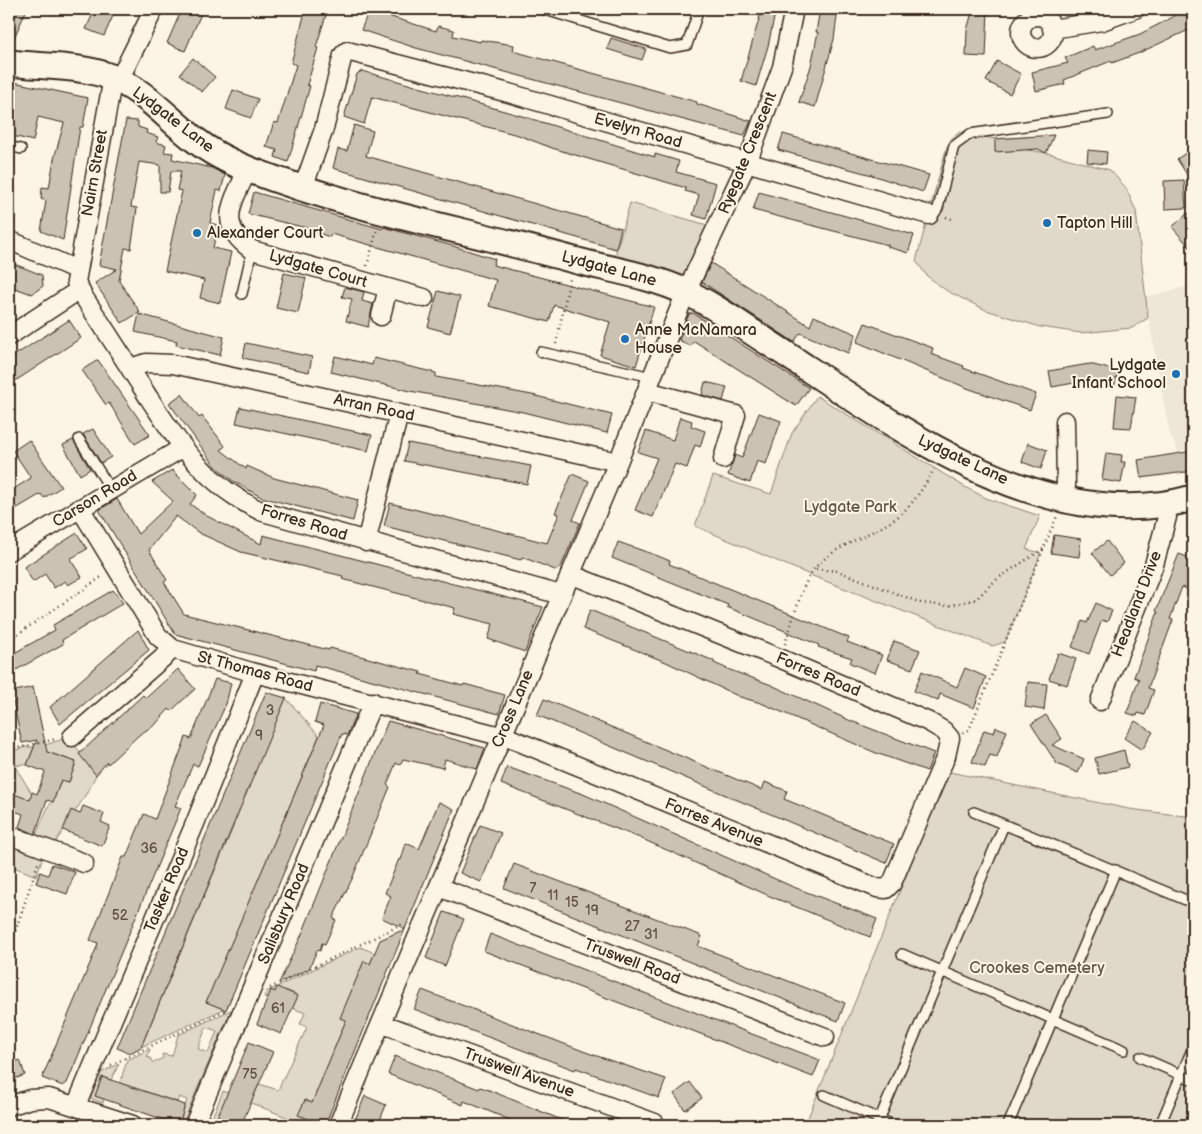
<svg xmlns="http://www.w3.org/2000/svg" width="1202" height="1134" font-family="'Balsamiq Sans',sans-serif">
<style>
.built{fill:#eee6d6}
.green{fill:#e0d8c8;stroke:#8e8173;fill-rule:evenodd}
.building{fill:#ccc2b3;stroke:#3b2a1e}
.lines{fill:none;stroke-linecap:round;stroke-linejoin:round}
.lane-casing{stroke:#3b2a1e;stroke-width:12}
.street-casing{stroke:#3b2a1e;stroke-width:21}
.secondary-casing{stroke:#3b2a1e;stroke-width:29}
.path{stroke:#3b2a1e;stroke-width:2.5;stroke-dasharray:1 4;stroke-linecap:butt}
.lane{stroke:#fcf5e5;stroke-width:9}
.street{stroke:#fcf5e5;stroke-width:18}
.secondary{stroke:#fcf5e5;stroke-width:25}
.poi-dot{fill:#1f6fb2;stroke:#fcf5e5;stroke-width:2}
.labels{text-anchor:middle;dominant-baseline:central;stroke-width:4;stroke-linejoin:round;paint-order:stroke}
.number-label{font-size:14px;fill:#5f5043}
.street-label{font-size:16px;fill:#3b2a1e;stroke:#fcf5e5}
.poi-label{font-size:16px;fill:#3b2a1e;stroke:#fcf5e5;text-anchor:start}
.park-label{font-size:16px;fill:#645648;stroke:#fcf5e5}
</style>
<rect width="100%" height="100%" fill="#fcf5e5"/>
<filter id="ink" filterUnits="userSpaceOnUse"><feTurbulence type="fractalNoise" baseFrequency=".02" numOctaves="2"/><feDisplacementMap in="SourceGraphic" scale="10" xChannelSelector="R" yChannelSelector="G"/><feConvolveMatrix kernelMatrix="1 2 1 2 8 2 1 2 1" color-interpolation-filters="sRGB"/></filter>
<g filter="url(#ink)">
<path class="built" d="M1193,285v163l-15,4 -9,-21 -24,-134z"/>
<path class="green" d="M960,132l35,7 31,-2 1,13 20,3 63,17 16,18 10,23 12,107 -16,10 -51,5 -41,-6 -54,-17 -39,-19 -20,-15 -11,-15 31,-115 5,-8z
M630,203l81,23 -27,49 -4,3 -66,-19z
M817,396l148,91 21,11 54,18 -14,33 15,4 -36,89 -13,4 -182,-71 -115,-49 18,-50 58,18 21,-61z
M286,698l33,38 -112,266 17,7 -83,38 93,-222 -2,-8z
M67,734l29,41c-12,26 -29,47 -43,72l-19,-8 15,-34 4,-3 8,-22 8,2 7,-20 -40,-14 27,-9z
M26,747h8l-7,18 -7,-1 -1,2 -10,-4v-10z
M9,764l6,2 17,28 -3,6 -20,-7z
M950,772l179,37 64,8v308h-388l117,-289z
M9,841l35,13 -8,22 -27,-11z
M360,947l15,6 -5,11 -6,-3 -23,57 5,3 -34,82 -7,-3 -6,15 23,10h-16l-55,-22 8,-19 19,6 29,-63 -7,-3 5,-11 -13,-5 5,-13 -11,-5 -18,8 -4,-1 2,-5z
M231,1010l-49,115 -13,-1 1,-2 9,3 8,-25 -8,-3 -2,5 -57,-19 7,-23 23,-11 -3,8 3,1 3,5 10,-5 -1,-4 10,2 6,-21zM206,1027l11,4 -9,22 -10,-4z
M119,1064l-8,16 -9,-3 -7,19 9,3 -1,4 -11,-4 -1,-2 9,-24z
M223,1091l12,5 -6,19 -10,-3 -5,13h-5z"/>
<path class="building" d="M9,9h18l-18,40z
M95,9h21l-12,27 -18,-7z
M182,9h21l-18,42 -18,-8z
M306,9h22l-12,38 2,1 -11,37 3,1 -22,76 -13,-5 2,-7 -11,-3 8,-25 4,1 18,-58 -5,-2z
M762,9h14l-8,37 -12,40 -15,-5z
M820,9h18l-4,30 -19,68 -16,-5 12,-36 7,-34h-2z
M973,9h15l-2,48 -20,-1 1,-26z
M1175,9l18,2v17l-54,25 -27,10 -1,-2 -47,19 1,4 -29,7 -4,-19 36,-9 -3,-5 28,-12 2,4 45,-16 33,-17z
M369,10l67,21 2,-5 16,4 -1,6 27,6 1,-2 33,5 -1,6 184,51v2l54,17 -7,15 -328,-88 -55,-18z
M611,38l35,11 -4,11 -35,-11z
M193,58l22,19 -13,15 -22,-18z
M997,61l24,13 -11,20 -24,-13z
M362,71l160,45 133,41v-3l24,7 -3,11 40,11 -10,36 -13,-4 6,-20 -14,-4 1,-3 -134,-40 -34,-13 -146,-38 -8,27 -20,-7 13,-43z
M9,81l79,17 -5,29h-3l-17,113 -22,-9 5,-30 -5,-2 1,-12 7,1 5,-29 10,-36 -26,-6 -5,24 -24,-6z
M233,90l25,9 -7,19 -25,-9z
M126,120l12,1v6l9,3 -1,3 12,4 -2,5 10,3 -2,7 9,1 -1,6 40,9 13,7 -4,16 -4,-1 -7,33 8,2 -5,23 18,4 -11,51 -20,-5 4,-18 -39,-9 17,-80 -5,-1 4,-19h-10l-3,21h-8v-27l-21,-3 -8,45 6,1 -4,28 -2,13 -6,-1 -6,33 21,31 -18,11 -27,-40 22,-14 -18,-4z
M354,125l19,6 -7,25 255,72 -5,21 -283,-81 5,-19 9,2z
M783,134l146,41 -6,17 -51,-17 -94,-25z
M1054,135l-8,18 -8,-4 -43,3v-13z
M1193,148v36l-16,-25z
M1088,150l19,2 -1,12 -19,-2z
M1184,180l2,28 -21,1 -1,-28z
M254,192l128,37 1,-2 70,19 42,13 -2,6 161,42 -18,59 -36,-11 10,-33 -56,-17 -5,17 -60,-16 7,-26 -165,-46 -1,3 -15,-5v-2l-67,-16z
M759,192l155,43 -6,18 -20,-6v-2l-135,-35z
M1188,213l5,6v32l-21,-24z
M9,262l33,13 1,11 -11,8 -23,-8z
M711,263l99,63 4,-10 42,18 -8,19 -48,-20 -6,9 -92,-60z
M284,273l22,5 -8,35 -22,-5z
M345,287l19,5 -2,9 11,3 -5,23 -22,-6 6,-22 -10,-2z
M438,291l22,6 -10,36 -22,-6z
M693,313l116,75 -13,18 -102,-65 -4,5 -11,-6 10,-26z
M139,314l85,23 -4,18 -44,-10 1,-4 -42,-9z
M69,320l12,18 -72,47v-26z
M865,323l68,25 -2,6 33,12 -1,2 73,26 -6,16 -63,-22 -110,-46z
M246,343l66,14 -3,15 -66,-14z
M335,356l37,9 2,-7 62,15v4l96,18 80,20 -5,18 -84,-21 -113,-21 -79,-19z
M98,360l52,75 -15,9 -26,-41 -3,2 -24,-35z
M1089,364l29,7 -4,17 -29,-7 -33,6 -3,-16z
M705,382l22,5 -4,14 -21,-6z
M182,394l17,24 3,-2 23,30 -4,4 25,19 1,-3 27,12 84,22 -5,21 -92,-24 -28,-16 -17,-14 -47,-64z
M1117,395l19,2 -5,31 -17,-1z
M240,407l132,28 -4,16 -132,-28z
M759,413l22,8 -15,43 -9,-3 -7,22 -22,-8 7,-20 7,3z
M680,417l12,4 -1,5 14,5 -5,16 -5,-2 -8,23 -12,-4 -22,53 -18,-7 22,-52 -19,-6 8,-21 27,9z
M93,429l18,28 -10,6 -18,-29z
M29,440l32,47 -17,11 -3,-4 -32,19v-21l22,-14 -18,-27z
M73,440l17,29 -10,6 -17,-30z
M408,443l123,23 -4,18 -123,-23z
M1028,443l19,7 -6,19 -19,-7z
M1193,451v20l-52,7 -3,-18z
M1106,453l16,2 -1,7h4l-4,21 -19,-3z
M172,470l25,25 -7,9 17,12 54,28 2,-9 280,72 -18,45 -37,-13 5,-15 -40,-10 2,-6 -113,-29 1,-3 -102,-24 -42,-19 -23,-17 -27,34 18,30 -3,2 20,32 145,36 1,-2 91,24 -1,2 43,12 1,-2 41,11 -6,19 -184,-49 -1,6 -139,-37 -76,-124 18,-11 21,35 35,-33 -21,-19z
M572,474l17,7 -16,39 7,3 -19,44 -6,3 -33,-13 -1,3 -137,-34 6,-23 157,40 12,-29 -4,-1z
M77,533l10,16 -17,10 12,18 -14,8 -3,-4 -11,7 -9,-14 -12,8 -9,-15z
M1054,535l27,4 -2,18 -28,-4z
M1107,541l17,22 -14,12 -18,-22z
M618,542l40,14 12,5 -1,3 180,74 -2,4 35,13 -7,18 -25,-10 2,-5 -34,-11 1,-2 -92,-38 1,-2 -116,-47z
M1179,554l14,5v11l-6,19 -5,-2 -12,32 3,1 -25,68 6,2 -9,25 -7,-2 -1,3 -10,-3 12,-34 -5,-2 24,-65 -2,-1z
M113,590l10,13 -61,37 1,4 -54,30v-18l46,-26 -2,-5z
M1096,603l16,8 -5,11 -5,-2 -13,34 -17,-7 10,-26 5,2z
M590,610l124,51v2l16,7 39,14 82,37 83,32 -7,18 -51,-18 -115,-50 -21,-6 -74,-35 -83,-33z
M138,630l11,20 -89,74 -10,-17z
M894,641l26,9 -8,19 -25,-9z
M1058,653l18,6 -9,26 -18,-6z
M965,668l21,9 -12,31 -34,-14 -2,7 -24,-10 8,-20 35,16z
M178,669l17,20 -24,22 -2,-2 -14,16 -15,9 -32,30 -1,-2 -11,13 -17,-21 64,-59 3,3z
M215,679l16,4 -5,21 -28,62 -5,-2 -18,42 6,2 -114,275 -4,3 -21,-8 54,-129 2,-6 -8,-3 33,-83h3l18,-43 11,5 31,-82 5,2z
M1028,682l19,2 -3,26 -19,-3z
M33,687l14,65 29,10 -7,20 -8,-2 -8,22 -6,-2 -12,34 -16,-7 4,-13 -14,-5v-17l21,8 2,-8 5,2 8,-22 -18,-7 10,-25 -15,3 -11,-51z
M266,692l20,6 -145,349 -11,6 -13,-5z
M544,699l218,91 3,-8 22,9 -3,8 110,45 -8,19 -349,-148z
M320,704l36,10 -9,21 -5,-1 -116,276 -20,-8 118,-277 -9,-3z
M1046,715l16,24 -10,6 32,14 -6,14 -21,-9 -26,-40z
M388,721l97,27 -8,21 -32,-10 -2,9 -40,-9 -3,6 -4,-2 -9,22 3,2 -38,92 -19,39 3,2 -11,24 -3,-1 -2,8 -3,-1 -8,19 -30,14 23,-49z
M1135,721l18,11 -11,18 -18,-12z
M996,727l11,4 -10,26 -7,-2 -5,12 -13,-5 12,-32 10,3z
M1124,750l4,17 -29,7 -4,-16z
M507,767l76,27 208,92 86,33 -7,18 -98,-40 -132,-59 -139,-54z
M439,802l15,7 -49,120 -23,-11 9,-22 -6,-3 14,-34 2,1 5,-17 13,6z
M83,806l21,8 -3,8 9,4 -8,20 -39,-16 8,-20 9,4z
M480,825l21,8 -20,49 -21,-9z
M52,864l23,8 -8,22 -31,-11 4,-11 8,3z
M514,864l188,72 -4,10 147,57 -7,18 -334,-133z
M444,912l20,7 -19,47 -19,-8z
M405,929l-80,196 -27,-10 7,-15 7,3 34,-83 -6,-2 24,-57 6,3 10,-24z
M490,934l330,126 -7,17 -329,-126z
M277,987l21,9 -17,38 -24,-10 14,-34 4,2z
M422,990l169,64 75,25 -7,19 -83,-30 -1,2 -161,-61z
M249,1042l24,10 -32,73h-27z
M395,1056l84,33 1,-2 9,3 85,35h-52l-58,-24 -1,4 -75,-31z
M20,1060l5,15 -16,6v-17z
M102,1077l83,28 -6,20 -84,-29z
M690,1082l12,16 -17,12 -11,-16z
M365,1096l21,9 -8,20h-25z"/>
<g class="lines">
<defs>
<path id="lane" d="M542,9l128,39 17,-3 12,-36
M9,146l12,3
M929,215l6,-2 3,-5 16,-62 16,-12 138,-20
M242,294l10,-44
M541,352l111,25
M79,439l32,51
M974,812l219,91
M902,954l222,96
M1140,1057l53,23
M824,1095l69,30
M877,1125l127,-300
M1008,1125l108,-255
M1160,1125l33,-78"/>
<path id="street" d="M1021 32a16 16 0 1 1 32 0a16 16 0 1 1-32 0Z
M1052,29l50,-8 33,-12
M113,77l-37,205 7,14c22,33 43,66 64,99 33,50 59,91 116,117l298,83
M119,80l35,-71
M248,169c-15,33 -33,56 4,81l172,48
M303,188l21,-59 19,-74 4,-4 158,41 424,123
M9,240l68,30
M381,316l7,-28
M9,336l70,-46
M130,368l16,-5 27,1 445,98
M647,391l89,24 -13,44
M1062,498l4,-12 -1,-65
M80,508l78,128 15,13 82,24 257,66 365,149 9,1 6,-6 54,-127 4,-18 -6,-7 -15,-9 -150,-64 -209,-84
M366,542l33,-128
M9,551l173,-103
M1100,701l54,-136 13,-48 -2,-12
M72,737l101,-88
M9,835l75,28
M439,887l386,150
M383,1024l272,99
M9,1106l21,-7 19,-1 84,27
M76,1106l120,-285 59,-148
M194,1125l179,-423
M338,1125l280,-663 68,-170 61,-129 35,-96 12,-58"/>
<path id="secondary" d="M9,63c33,4 71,2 102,14 32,12 56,41 83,62 16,13 36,23 56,31 105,40 216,60 324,90 37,10 78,16 112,32 30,14 56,34 83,51 119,77 273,198 424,155"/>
</defs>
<use href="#lane" class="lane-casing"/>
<use href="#street" class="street-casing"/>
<use href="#secondary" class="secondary-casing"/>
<path class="path" d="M946,217l9,3
M367,266l10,-36
M556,344l14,-66
M816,569l22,2 83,32 27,3 28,-7 21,-20 46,-30
M9,640l94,-64
M785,644c6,-18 18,-63 29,-75 19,-22 49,-31 73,-45 21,-12 35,-33 47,-55
M963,732l6,-2 88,-214
M9,750l47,-11
M9,919l9,3
M9,950l29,-87
M270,988l135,-65
M111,1065l115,-55"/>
<use href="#lane" class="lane"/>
<use href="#street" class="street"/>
<use href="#secondary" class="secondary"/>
</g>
</g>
<g class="poi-dot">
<circle cx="1047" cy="223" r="5"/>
<circle cx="197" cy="233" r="5"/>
<circle cx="625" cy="339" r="5"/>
<circle cx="1176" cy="374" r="5"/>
</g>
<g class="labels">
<g class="number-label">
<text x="270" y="710">3</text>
<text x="259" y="735">9</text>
<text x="149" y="848">36</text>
<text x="533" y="888">7</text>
<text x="553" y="895">11</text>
<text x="572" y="902">15</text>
<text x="592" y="910">19</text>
<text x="120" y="915">52</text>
<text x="632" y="926">27</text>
<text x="651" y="934">31</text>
<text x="278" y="1008">61</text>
<text x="250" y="1074">75</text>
</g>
<g class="street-label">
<text transform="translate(173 120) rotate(37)">Lydgate Lane</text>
<text transform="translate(638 131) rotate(16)">Evelyn Road</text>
<text transform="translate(748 153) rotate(-68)">Ryegate Crescent</text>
<text transform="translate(95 173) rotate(-80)">Nairn Street</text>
<text transform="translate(318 269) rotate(16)">Lydgate Court</text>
<text transform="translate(609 269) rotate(15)">Lydgate Lane</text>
<text transform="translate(374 408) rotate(12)">Arran Road</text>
<text transform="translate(963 460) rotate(25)">Lydgate Lane</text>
<text transform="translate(95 499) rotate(-31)">Carson Road</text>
<text transform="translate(304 523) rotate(17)">Forres Road</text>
<text transform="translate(1137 604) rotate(-69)">Headland Drive</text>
<text transform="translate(255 672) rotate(15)">St Thomas Road</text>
<text transform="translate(818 675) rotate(23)">Forres Road</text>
<text transform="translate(513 709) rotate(-67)">Cross Lane</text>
<text transform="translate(714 823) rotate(22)">Forres Avenue</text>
<text transform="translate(167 890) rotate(-67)">Tasker Road</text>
<text transform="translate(284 914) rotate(-67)">Salisbury Road</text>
<text transform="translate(632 962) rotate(21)">Truswell Road</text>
<text transform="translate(519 1073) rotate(20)">Truswell Avenue</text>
</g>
<g class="poi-label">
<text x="1057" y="223">Tapton Hill</text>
<text x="207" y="233">Alexander Court</text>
<text x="635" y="330">Anne McNamara<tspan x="635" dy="18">House</tspan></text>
<text x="1166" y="365" text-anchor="end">Lydgate<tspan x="1166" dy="18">Infant School</tspan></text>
</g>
<g class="park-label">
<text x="850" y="507">Lydgate Park</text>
<text x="1037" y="968">Crookes Cemetery</text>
</g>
</g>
<rect width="1202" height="1134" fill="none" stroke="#fcf5e5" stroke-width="30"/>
<rect x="15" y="15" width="1172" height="1104" fill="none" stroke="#3b2a1e" stroke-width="2" filter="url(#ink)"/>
</svg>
